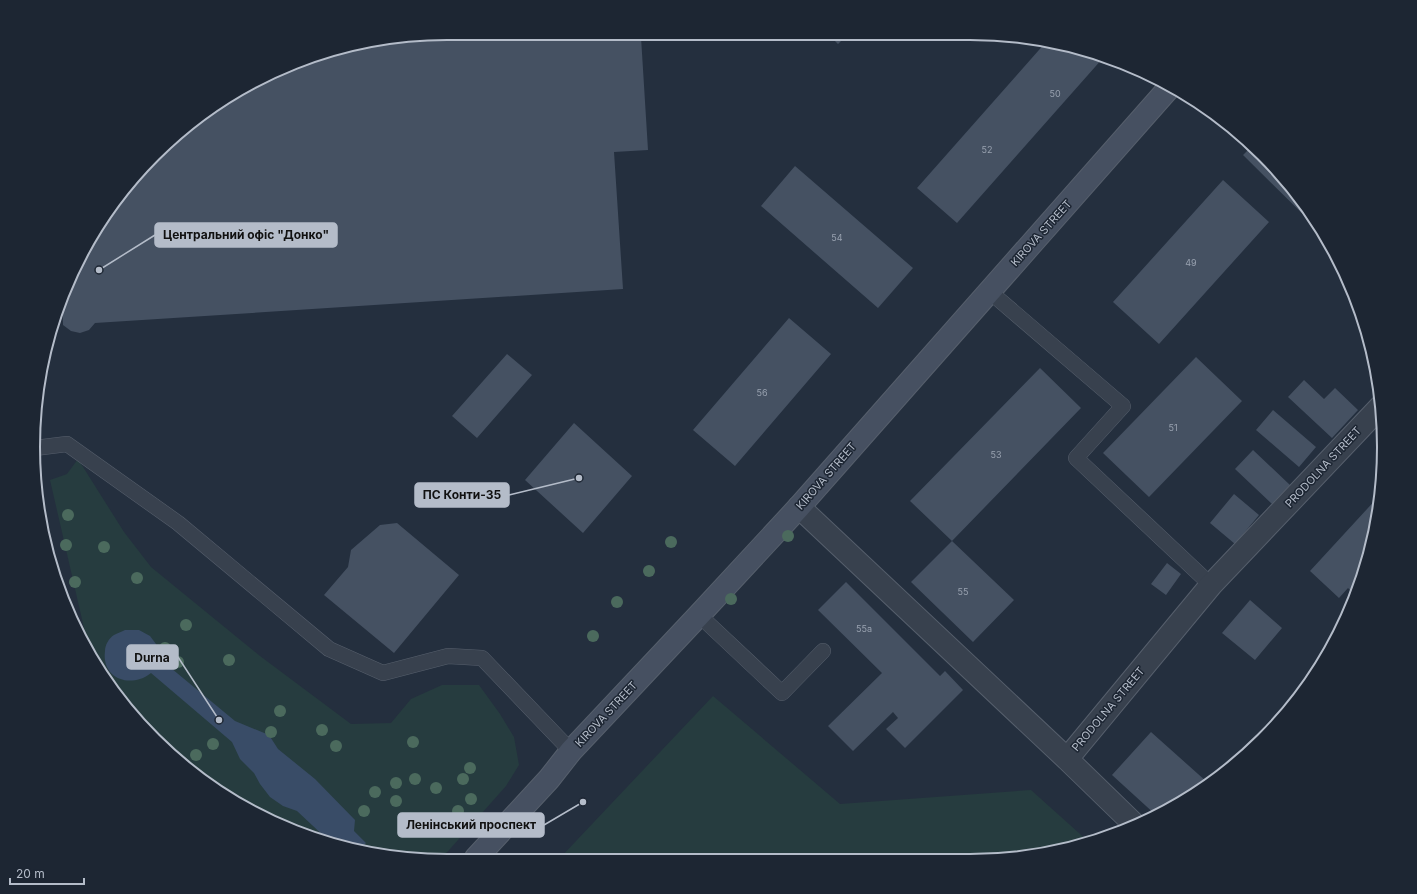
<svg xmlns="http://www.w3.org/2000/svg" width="1417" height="894" font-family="Inter,sans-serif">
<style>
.green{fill:#263c3f}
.water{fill:#394c67}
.building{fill:#455162}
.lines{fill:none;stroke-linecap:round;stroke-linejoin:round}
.lane-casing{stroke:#565f6c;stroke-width:16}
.street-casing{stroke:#565f6c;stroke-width:24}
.secondary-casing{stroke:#565f6c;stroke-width:24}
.lane{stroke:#38414e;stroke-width:15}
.street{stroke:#38414e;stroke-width:22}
.secondary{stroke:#465061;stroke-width:22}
.tree{fill:#4b6a5d}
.labels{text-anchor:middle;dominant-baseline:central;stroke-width:3;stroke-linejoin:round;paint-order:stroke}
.number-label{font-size:9px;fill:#98a1af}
.street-label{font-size:11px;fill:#b4bcc9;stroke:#1d2633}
.rim{fill:none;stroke:#b4bcc9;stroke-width:2}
.leader{fill:none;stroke:#b4bcc9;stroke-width:1.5}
.callout-dot{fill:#b4bcc9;stroke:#1d2633;stroke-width:1.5}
.callout{fill:#b4bcc9;stroke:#b4bcc9;stroke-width:1.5}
.callout-label{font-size:12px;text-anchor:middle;font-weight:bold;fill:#111}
</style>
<rect width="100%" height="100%" fill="#242f3e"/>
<path class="green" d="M78,459l46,73 27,35 109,89 91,68 40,-1 20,-24 31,-14h37l21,29 14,23 5,28 -13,21 -64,72 -49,-1 -105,-28 -93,-54 -41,-35 -51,-63 -13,-23 -40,-174 17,-6z
M713,696l127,108 191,-14 58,52 -12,5 -80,13 -437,-2z"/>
<path class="water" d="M125,630h14l11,6 6,8 4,15 75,62 34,14 9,14 37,30 40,41 -1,11 12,12 -6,6 -32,-9 -31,-29 -14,-5 -13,-9 -10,-13 -6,-11 -14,-14 -8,-17 -81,-69c-3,2 -7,5 -11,6 -20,6 -38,-6 -35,-28 0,-6 4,-13 9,-16 3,-2 8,-3 11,-5z"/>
<path class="building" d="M393,37h248l7,113 -34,2 9,137 -528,34 -6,7 -9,3 -9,-2 -8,-6 -1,-26 26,-59 31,-45 55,-59 43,-33 97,-48z
M831,37h14l-7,7z
M1046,42l57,16 -146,165 -40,-35z
M1252,146l29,28 42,60 -80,-79z
M795,166l118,102 -35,40 -117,-102z
M1223,180l46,42 -110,122 -46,-42z
M789,318l42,36 -96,112 -42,-36z
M507,354l25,21 -55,63 -25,-22z
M1196,357l46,44 -93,96 -46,-44z
M1040,368l41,40 -129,133 -42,-40z
M1304,380l20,19 11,-11 23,22 -26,28 -44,-41z
M1273,410l43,37 -17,20 -43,-37z
M574,423l58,53 -49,57 -58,-53z
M1253,450l37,35 -18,19 -37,-35z
M1234,494l25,21 -24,29 -25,-21z
M1379,496l-9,58 -15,41 -7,-7 -9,10 -29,-27z
M397,523l62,52 -65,78 -70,-58 24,-28 3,-17 29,-25z
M952,541l62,59 -41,42 -62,-60z
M1167,563l14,11 -15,21 -15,-11z
M846,582l94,94 5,-5 18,19 -58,58 -19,-19 12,-11 -5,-6 -40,39 -25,-25 54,-53 -64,-63z
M1250,600l32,28 -27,32 -33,-27z
M1151,732l56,50 -50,34 -45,-41z"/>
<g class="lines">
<defs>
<path id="lane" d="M989,291l134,115 -47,52 135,127
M35,448l32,-4 111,79 151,126 54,24 65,-17 34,2 89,93
M699,615l83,78 41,-42"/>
<path id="street" d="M799,507l268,252 144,-174 170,-179
M1067,759l68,66"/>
<path id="secondary" d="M476,858l73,-79 22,-28 128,-136 100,-108 370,-419"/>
</defs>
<use href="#lane" class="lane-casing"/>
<use href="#street" class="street-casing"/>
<use href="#secondary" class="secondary-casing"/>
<use href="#lane" class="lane"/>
<use href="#street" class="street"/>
<use href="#secondary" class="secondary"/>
</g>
<g class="tree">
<circle cx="68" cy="515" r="6"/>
<circle cx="788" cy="536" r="6"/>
<circle cx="671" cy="542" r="6"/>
<circle cx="66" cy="545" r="6"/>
<circle cx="104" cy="547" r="6"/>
<circle cx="649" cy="571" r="6"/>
<circle cx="137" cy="578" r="6"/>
<circle cx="75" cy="582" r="6"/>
<circle cx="731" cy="599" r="6"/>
<circle cx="617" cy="602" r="6"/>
<circle cx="186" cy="625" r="6"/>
<circle cx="593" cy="636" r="6"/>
<circle cx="165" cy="648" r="6"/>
<circle cx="229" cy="660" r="6"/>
<circle cx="178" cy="662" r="6"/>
<circle cx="280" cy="711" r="6"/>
<circle cx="322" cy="730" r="6"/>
<circle cx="271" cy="732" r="6"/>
<circle cx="413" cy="742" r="6"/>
<circle cx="213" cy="744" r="6"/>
<circle cx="336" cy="746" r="6"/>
<circle cx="196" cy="755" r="6"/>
<circle cx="470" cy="768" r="6"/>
<circle cx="415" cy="779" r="6"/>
<circle cx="463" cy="779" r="6"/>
<circle cx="396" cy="783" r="6"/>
<circle cx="436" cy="788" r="6"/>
<circle cx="375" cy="792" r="6"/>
<circle cx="471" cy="799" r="6"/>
<circle cx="396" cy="801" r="6"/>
<circle cx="364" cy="811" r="6"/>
<circle cx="458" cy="811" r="6"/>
<circle cx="440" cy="831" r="6"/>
</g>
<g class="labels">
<g class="number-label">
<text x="1055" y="93">50</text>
<text x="987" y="149">52</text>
<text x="837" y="237">54</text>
<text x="1191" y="262">49</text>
<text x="762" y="392">56</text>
<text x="1173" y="427">51</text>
<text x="996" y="454">53</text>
<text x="963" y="591">55</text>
<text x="864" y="628">55а</text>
</g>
<g class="street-label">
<text transform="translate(1041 233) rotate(-48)">KIROVA STREET</text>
<text transform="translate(1323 467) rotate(-47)">PRODOLNA STREET</text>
<text transform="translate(826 476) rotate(-49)">KIROVA STREET</text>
<text transform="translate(1108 709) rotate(-50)">PRODOLNA STREET</text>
<text transform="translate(606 714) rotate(-47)">KIROVA STREET</text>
</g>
</g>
<path d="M0 0H1417V894H0ZM447 40H970A407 407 0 0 1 1377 447V447A407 407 0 0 1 970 854H447A407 407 0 0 1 40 447V447A407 407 0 0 1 447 40Z" fill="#1d2633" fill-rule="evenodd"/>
<path class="rim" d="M447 40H970A407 407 0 0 1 1377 447V447A407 407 0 0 1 970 854H447A407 407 0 0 1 40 447V447A407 407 0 0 1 447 40Z"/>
<path class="leader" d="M99 270L155 235M579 478L509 495M219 720L178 657M583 802L544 825"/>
<g class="callout-dot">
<circle cx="99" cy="270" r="4"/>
<circle cx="579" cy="478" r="4"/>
<circle cx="219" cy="720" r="4"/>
<circle cx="583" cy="802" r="4"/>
</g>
<g class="callout">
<rect x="155" y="223" width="182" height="24" rx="4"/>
<rect x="415" y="483" width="94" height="24" rx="4"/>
<rect x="127" y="645" width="51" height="24" rx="4"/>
<rect x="398" y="813" width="146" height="24" rx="4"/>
</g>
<g class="callout-label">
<text x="246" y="239">Центральний офіс "Донко"</text>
<text x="462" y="499">ПС Конти-35</text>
<text x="152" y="662">Durna</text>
<text x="471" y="829">Ленінський проспект</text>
</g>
<path d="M10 878v6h74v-6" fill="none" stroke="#b4bcc9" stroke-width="2"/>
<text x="16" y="878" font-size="12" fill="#b4bcc9" stroke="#1d2633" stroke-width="3" paint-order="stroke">20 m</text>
</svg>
